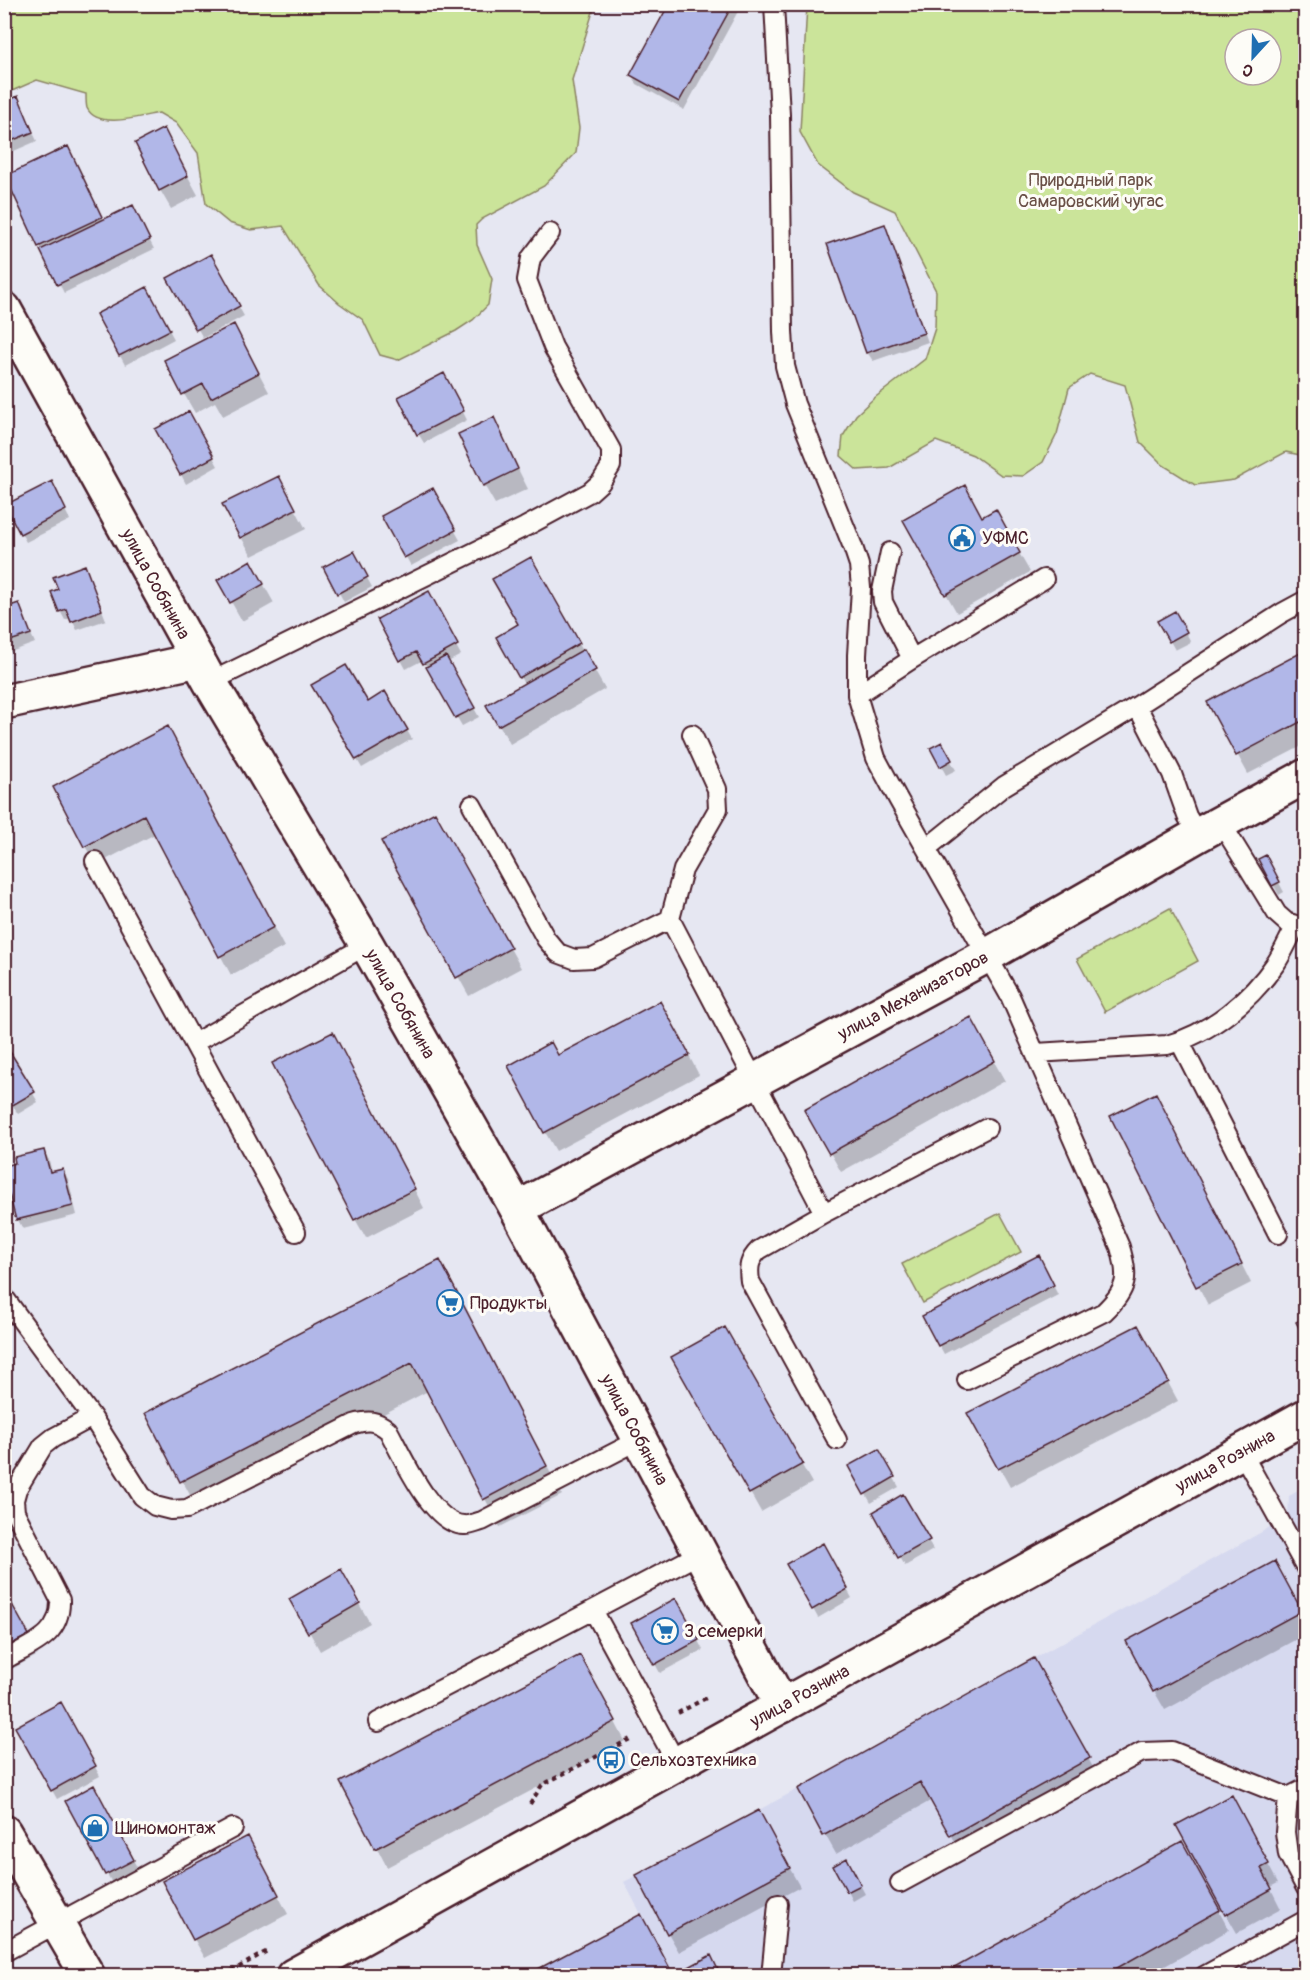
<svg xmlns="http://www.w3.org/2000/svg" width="1310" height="1980" font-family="Pangolin,sans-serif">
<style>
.built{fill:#d6d9ef}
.green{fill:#cbe49a;stroke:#8a8262;stroke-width:1.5;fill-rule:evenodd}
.shadow{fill:#0003}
.building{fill:#b1b7e8;stroke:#4a1f2b;stroke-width:1.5}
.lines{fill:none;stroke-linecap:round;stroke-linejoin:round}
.service-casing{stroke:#4a1f2b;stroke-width:22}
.minor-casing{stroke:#4a1f2b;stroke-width:38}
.path{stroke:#4a1f2b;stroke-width:4;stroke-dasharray:4.5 4.5;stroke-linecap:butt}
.service{stroke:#fdfcf7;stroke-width:18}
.minor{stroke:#fdfcf7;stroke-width:33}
.labels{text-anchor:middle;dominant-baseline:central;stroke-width:6;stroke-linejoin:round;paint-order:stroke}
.park-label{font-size:18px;fill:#6a5047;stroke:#fdfcf7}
.poi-label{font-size:18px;fill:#4a1f2b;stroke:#fdfcf7;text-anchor:start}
.street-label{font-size:18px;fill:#4a1f2b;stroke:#fdfcf7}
</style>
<rect width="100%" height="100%" fill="#e6e7f2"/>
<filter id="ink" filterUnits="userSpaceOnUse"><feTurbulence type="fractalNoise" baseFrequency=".0167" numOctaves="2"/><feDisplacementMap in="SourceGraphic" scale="12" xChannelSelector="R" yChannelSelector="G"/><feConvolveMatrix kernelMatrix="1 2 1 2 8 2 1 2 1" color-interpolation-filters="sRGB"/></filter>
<g filter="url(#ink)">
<path class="built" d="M1305,1487v488l-780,1 116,-62 -17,-32 174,-93 462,-256 28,-17 1,-20z
M5,1951l13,24h-13z"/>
<path class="green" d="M5,4h590v1l-23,75 7,48 -3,25 -32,33 -62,33 -6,6 1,20 15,34 -4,26 -15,15 -17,11 -58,29 -18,-5 -17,-35 -24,-17 -20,-18 -36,-59 -32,4 -22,-7 -23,-19 -8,-51 -22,-30 -17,-10c-17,3 -62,17 -72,-5 -1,-3 -1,-10 -1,-14l-49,-14 -32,14z
M807,5h498v451l-19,-4 -52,28 -39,5 -32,-20 -23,-23 -15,-57 -35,-11 -21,14 -12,46 -14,28 -20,14 -22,-1 -28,-20 -37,-14 -47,27 -32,2 -16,-14 2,-20 13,-21 17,-16 52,-40 10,-31 1,-37 -41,-80 -42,-19 -35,-27 -18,-33zM1235,39h36v36h-36z
M1170,908l28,53 -93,51 -28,-53z
M1000,1213l21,39 -98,51 -21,-39z"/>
<path class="shadow" d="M671,4h71l-58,106 -47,-26 -5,-9z
M17,98l20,43 -30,13 -3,-5v-46z
M163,130l35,65 -27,14 -11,-19z
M68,148l11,19 25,54 33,-5 17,33 -90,44 -24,-47z
M884,226l5,9 39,107 -55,19 -6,-9z
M210,256l34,60 -41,22 -34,-60z
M152,298l22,41 -49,26 -27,-51z
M244,345l25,47 -46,24 -8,-14 -20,11 -11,-19z
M463,412l4,8 -43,23 -5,-8z
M188,413l30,53 -32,18 -29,-55z
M493,419l35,70 -33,15 -11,-19z
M432,490l28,50 -49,26 -28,-50z
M56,492l14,28 -44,22 -5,-9z
M289,497l17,32 -54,27 -11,-19z
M995,511l35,61 -73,41 -52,-92 77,-3z
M353,553l19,34 -28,15 -18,-34z
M530,559l75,130 -95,55 -22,-39 36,-21 -26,-47 22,-12z
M251,562l23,41 -32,18 -23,-41z
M84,567l5,9 17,44 -29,10 -6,-12 -6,2 -5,-9v-21z
M4,587l7,17 -7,3z
M428,593l33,62 -13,7 31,55 -17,9 -39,-66 -17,9 -27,-49z
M18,605l17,38 -30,11 -1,-44z
M1175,613l16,29 -16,8 -16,-29z
M1306,652v92l-58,30 -39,-71z
M313,686l54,18 18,-11 27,46 -50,29z
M941,744l15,26 -10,5 -14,-26z
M178,747l106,200 -53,28 -76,-141 -59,31 -11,-19z
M446,832l75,136 -52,28 -86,-154z
M1265,857l19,35 -5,3 -19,-36z
M970,1019l35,62 -164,91 -35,-62z
M671,1021l28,54 -143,76 -11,-19 13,-75z
M4,1045l34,57 -20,12 -14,-22z
M343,1052l81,156 -58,30 -11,-19z
M1166,1114l85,169 -43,22 -96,-188z
M44,1151l5,9 3,13 11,-3 5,9 9,36 -54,14 -5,-9 -14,-50z
M1043,1266l15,29 -114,59 -5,-9z
M455,1290l107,205 -62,32 -72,-136 -230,119 -51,-96z
M725,1329l87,154 -51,29 -87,-155z
M1148,1345l30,56 -168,86 -41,-74z
M879,1451l20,36 -28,16 -21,-37z
M903,1496l30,54 -28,16 -30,-54z
M822,1545l30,53 -34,20 -30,-54z
M340,1571l30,52 -50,28 -29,-52z
M1285,1581l21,38v15l-141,76 -11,-19z
M4,1591l34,64 -34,18z
M676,1600l27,50 -43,23 -27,-50z
M1033,1660l66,118 -137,76 -30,-54 -96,54 -36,-64z
M591,1676l34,65 -238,126 -10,-19z
M60,1704l40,72 -43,23 -40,-71z
M93,1787l45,82 -26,14 -45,-82z
M1242,1816l36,67 -8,4 11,22 -44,24 -11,-19z
M769,1831l31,56 -121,65 -11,-19z
M258,1857l30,57 -83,44 -11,-19z
M847,1860l18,34 -12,7 -18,-35z
M1192,1862l37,68 -82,46h-204z"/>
<path class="building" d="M669,4h64l-54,98 -49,-27z
M18,96l15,36 -29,12v-42z
M164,128l24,48 -29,15 -24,-48z
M68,146l34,71 -64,30 -33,-71z
M133,205l17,35 -93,45 -17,-35z
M885,224l39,109 -58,20 -39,-109z
M211,254l29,52 -44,24 -29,-52z
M147,287l23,43 -51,26 -23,-42z
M234,324l25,49 -48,25 -8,-14 -21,11 -18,-35z
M444,373l20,38 -47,24 -19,-38z
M189,411l25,46 -34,18 -25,-46z
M494,417l24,52 -35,17 -25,-52z
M279,476l17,33 -56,29 -18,-34z
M52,481l14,29 -46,24 -15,-29z
M965,485l17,32 14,-8 24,44 -75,42 -42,-75z
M433,488l23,42 -52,28 -23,-42z
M354,551l14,26 -31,17 -14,-27z
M531,557l49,86 -61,35 -23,-41 22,-13 -26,-45z
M251,560l13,24 -34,19 -13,-23z
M85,565l17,45 -31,12 -5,-13 -7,3 -8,-20 7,-3 -5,-12z
M429,591l29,54 -35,19 -7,-12 -17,9 -22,-42z
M19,603l12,31 -27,9v-35z
M1175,611l12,21 -18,10 -12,-21z
M584,649l12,21 -98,56 -12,-21z
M1306,650v69l-70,37 -29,-54z
M446,656l29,52 -20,10 -29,-51z
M346,665l22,37 17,-11 23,39 -52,30 -45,-75z
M168,726l106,201 -55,30 -75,-142 -60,32 -31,-60z
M942,742l10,18 -12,7 -10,-19z
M435,812l76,136 -55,30 -75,-137z
M1306,835v17l-8,-13z
M1266,855l14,27 -8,4 -14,-27z
M660,1001l30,54 -146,78 -36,-67 43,-24 7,13z
M971,1017l24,44 -166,93 -25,-44z
M333,1032l82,157 -61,31 -82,-157z
M4,1042l31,50 -24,14 -7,-11z
M1156,1093l86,171 -46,23 -86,-171z
M44,1150l6,22 13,-3 10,37 -57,14 -12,-44v-10l11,-3 -1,-6z
M1039,1255l15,30 -116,61 -16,-30z
M440,1260l107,206 -64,34 -71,-137 -232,119 -35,-69z
M1306,1317v24l-10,-19z
M1138,1325l31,57 -171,87 -31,-56z
M725,1327l78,137 -54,30 -78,-137z
M879,1449l16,28 -31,18 -16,-29z
M903,1494l27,46 -32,18 -25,-46z
M823,1543l25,46 -36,21 -26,-46z
M1275,1561l27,50 -149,81 -27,-51z
M341,1569l19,34 -52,30 -19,-34z
M4,1590l25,45 -25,13z
M676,1598l23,42 -45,25 -23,-42z
M580,1655l36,66 -241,128 -35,-67z
M1034,1658l56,100 -140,78 -30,-54 -97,54 -25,-47z
M61,1702l35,64 -45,25 -36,-64z
M94,1785l40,75 -29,15 -40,-74z
M1232,1795l37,69 -8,4 11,21 -47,26 -49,-90z
M759,1810l31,58 -123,66 -31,-59z
M248,1836l31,59 -86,45 -31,-59z
M1182,1841l38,69 -117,66h-163z
M847,1858l14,27 -14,7 -14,-26z
M641,1914l33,62h-149z
M711,1955l10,21h-47v-1z"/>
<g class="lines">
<defs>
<path id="service" d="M774,4l6,111 3,216 2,35 10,38 58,143 6,18 2,23 -4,67v40l19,63 22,41 112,197 110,251c9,31 8,42 -16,65l-137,68
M890,552l-8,39 1,11 29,57
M210,682l315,-155 65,-35 11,-10 10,-16v-16l-58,-103 -26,-67 4,-22 19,-25
M857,695l55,-36 132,-80
M1137,706l35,68 15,42 11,19
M472,805l74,134 12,14 16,6 19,-1 77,-39 154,294
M1221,823l56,91 9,8 20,6
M927,848l77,-62 133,-80 145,-93 24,-13
M95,861l201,371
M670,919l13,-49 35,-61 -1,-20 -25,-55
M1180,1042l98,192
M194,1043l173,-98
M1036,1053l131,-8c44,-12 84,-45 109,-82 8,-12 13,-25 20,-37
M4,1297l88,120 50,79 13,10 16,4 16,-1 167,-85c14,-4 22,-4 34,6 14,25 44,95 76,95 6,1 13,-3 18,-4l159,-82
M837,1440l-87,-159c-2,-14 -1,-21 9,-31l65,-37 163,-85
M1241,1451l65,117
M4,1660c28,-16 57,-24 56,-60l-45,-88 -1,-12 3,-11 26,-43 10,-8 39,-21
M378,1722l215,-112
M677,1764l-84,-154 108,-57
M1288,1797l-3,35 3,22 18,34
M900,1883l242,-131 30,-1 116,46 18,-9
M4,1952l229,-124
M771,1976l7,-72
M1204,1976l102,-56"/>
<g id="minor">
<path id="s1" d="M4,309l206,373 157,263 150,264 265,497"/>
<path d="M4,702l194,-42"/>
<path id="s2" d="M517,1209l471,-254 210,-120 108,-59"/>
<path d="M4,1832l84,144"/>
<path id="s3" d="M293,1976l1013,-560"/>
</g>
</defs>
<use href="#service" class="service-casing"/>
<use href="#minor" class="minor-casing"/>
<path class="path" d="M678,1713l28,-15
M530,1804l12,-19 90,-47
M223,1976l46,-26"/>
<use href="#service" class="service"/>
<use href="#minor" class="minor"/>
</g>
</g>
<defs>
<symbol id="civic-ring" viewBox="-11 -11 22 22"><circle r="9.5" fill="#fdfcf7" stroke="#1f6fb2" stroke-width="1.5"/><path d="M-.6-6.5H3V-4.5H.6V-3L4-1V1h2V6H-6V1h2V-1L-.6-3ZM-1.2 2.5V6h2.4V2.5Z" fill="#1f6fb2"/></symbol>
<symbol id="supermarket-ring" viewBox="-11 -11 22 22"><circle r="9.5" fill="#fdfcf7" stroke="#1f6fb2" stroke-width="1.5"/><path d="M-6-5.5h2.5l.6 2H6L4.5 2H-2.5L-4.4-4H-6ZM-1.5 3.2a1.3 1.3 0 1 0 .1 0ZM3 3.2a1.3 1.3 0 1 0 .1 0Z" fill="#1f6fb2"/></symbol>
<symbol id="bus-ring" viewBox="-11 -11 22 22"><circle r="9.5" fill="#fdfcf7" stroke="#1f6fb2" stroke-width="1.5"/><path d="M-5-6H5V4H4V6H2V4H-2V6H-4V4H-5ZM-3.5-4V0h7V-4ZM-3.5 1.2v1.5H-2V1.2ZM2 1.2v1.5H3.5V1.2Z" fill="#1f6fb2"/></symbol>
<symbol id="shop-ring" viewBox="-11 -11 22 22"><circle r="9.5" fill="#fdfcf7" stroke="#1f6fb2" stroke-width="1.5"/><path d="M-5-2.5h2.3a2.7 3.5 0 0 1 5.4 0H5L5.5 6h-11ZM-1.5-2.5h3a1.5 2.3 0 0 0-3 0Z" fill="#1f6fb2"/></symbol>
</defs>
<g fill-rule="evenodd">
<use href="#civic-ring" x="947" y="523" width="30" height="30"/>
<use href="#supermarket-ring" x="435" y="1288" width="30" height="30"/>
<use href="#supermarket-ring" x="650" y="1616" width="30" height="30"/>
<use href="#bus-ring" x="596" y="1745" width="30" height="30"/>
<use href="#shop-ring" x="80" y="1813" width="30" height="30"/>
</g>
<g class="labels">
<g class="park-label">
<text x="1091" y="180">Природный парк<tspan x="1091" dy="21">Самаровский чугас</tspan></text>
</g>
<g class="poi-label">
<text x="982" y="538">УФМС</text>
<text x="470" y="1303">Продукты</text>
<text x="684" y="1631">3 семерки</text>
<text x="630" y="1760">Сельхозтехника</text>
<text x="115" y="1828">Шиномонтаж</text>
</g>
<g class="street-label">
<text stroke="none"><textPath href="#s1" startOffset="314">улица Собянина</textPath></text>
<text stroke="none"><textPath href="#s2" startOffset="450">улица Механизаторов</textPath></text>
<text stroke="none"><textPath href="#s1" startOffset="800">улица Собянина</textPath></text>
<text stroke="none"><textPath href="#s1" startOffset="1286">улица Собянина</textPath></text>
<text stroke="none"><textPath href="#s3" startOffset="1065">улица Рознина</textPath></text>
<text stroke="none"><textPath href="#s3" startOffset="579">улица Рознина</textPath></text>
</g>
</g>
<rect width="1310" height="1980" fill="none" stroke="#fdfcf7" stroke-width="24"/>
<rect x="12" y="12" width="1286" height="1956" fill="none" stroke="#4a1f2b" stroke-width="2" filter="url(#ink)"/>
<g transform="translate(1253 57) rotate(202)"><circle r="28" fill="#fdfcf7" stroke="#b5a4a5" stroke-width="1.5"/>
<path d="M0-4.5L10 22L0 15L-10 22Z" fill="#1f6fb2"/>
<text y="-9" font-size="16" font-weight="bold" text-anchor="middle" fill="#4a1f2b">С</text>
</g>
</svg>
